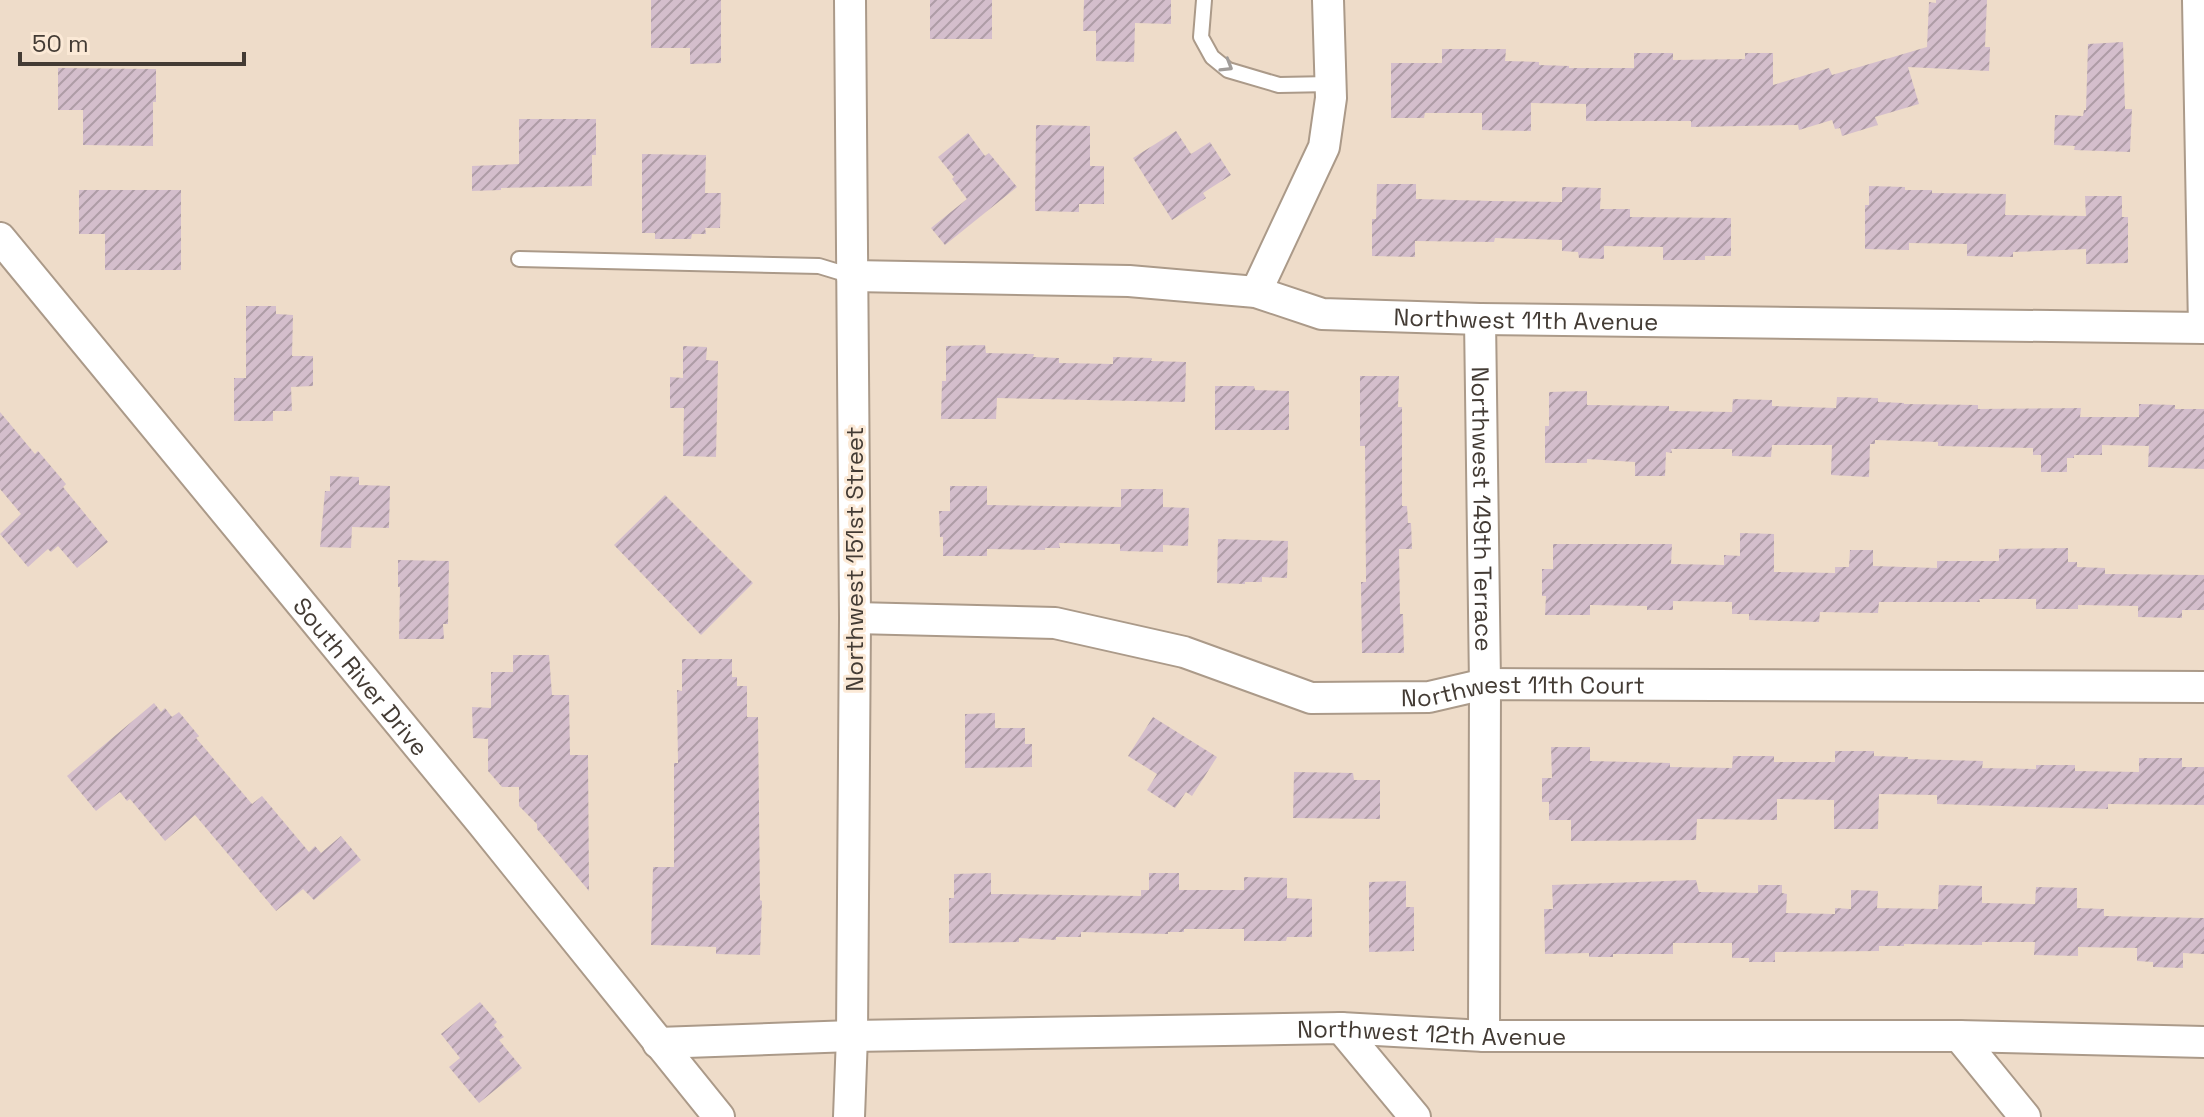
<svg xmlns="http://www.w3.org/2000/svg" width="2204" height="1117" font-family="'Space Grotesk',sans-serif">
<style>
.building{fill:url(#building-hatch)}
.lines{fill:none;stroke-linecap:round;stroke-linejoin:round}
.service-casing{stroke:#ab9a89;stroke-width:18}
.minor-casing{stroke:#ab9a89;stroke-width:34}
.service{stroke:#fff;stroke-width:14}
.minor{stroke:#fff;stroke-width:30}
.oneway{stroke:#a19d9a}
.labels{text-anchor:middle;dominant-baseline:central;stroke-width:6;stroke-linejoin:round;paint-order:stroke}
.street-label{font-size:24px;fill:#433b34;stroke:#fbe9d6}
</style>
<defs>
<pattern id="building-hatch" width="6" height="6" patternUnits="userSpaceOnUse" patternTransform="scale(2)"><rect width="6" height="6" fill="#d4becc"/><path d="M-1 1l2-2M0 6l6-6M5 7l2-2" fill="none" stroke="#ae9ca6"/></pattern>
</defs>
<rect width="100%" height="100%" fill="#eedcc9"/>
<path class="building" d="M651,0h70v63l-31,1v-16h-39z
M930,0h62v39h-62z
M1084,0h87v24l-36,-1 -1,39 -38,-1v-30h-13z
M1936,0h51l-2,47h5l-1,24 -81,-4 11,37 -44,13 3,8 -36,11 -2,-8 -5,1 -3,-9 -33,10 -1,-5 -107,2v-6h-105v-17l-55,-1v28l-49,-1v-17h-57l-1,5h-33v-55h51v-14h64l-1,12 34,1v3l30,1v2h65v-15h39v7l72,-1v-6h28v32l56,-17 3,7 95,-28 2,-45 7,1z
M2123,42l2,67h7l-2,43 -56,-2 1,-4 -21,-1 1,-30 28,1 1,-6h2l2,-66z
M58,68l98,1v33h-3v44l-70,-1v-35h-25z
M519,119h77v36h-4v31l-91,2v2l-29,1v-25l47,-2z
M1036,125l54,1v40h14v38h-25v8l-44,-1z
M1176,131l15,23 19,-12 21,33 -28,18 3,5 -34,22 -39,-62z
M968,133l17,23 4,-3 28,34 -72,58 -14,-17 36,-29 -15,-20 2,-2 -16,-20z
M642,154l64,1 -1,38h16l-1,35h-15l1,6h-14l-1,5h-36v-6h-13z
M1377,184h39v15l76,2 70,1v-15l39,1 -1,21h30v8l101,1v38h-26v4h-42v-13l-59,-1v13l-25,-1 -1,-6 -16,-1v-11l-67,-2 -1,4 -79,-1v16l-43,-1v-37h4z
M1869,186l36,1v3h27v3l74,1 -1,21 81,1 -1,-20h37v21h6v46l-42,1v-15l-73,3v5l-46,-1v-12l-58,-1v7l-44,-1v-44h4z
M79,190h102v80h-76v-36h-26z
M246,306h30v8l17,1 -1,41h21v30l-22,1 1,24h-19v10h-39v-43h12z
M985,345l1,8 48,1 -1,3 26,1v5l54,1v-7l39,1 -1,3 35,1 -1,40 -188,-4 -1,21h-55l1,-38h4v-35z
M683,346l24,1 -1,13 12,1 -2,96 -33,-1 1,-48h-14v-31l13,1z
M1360,376h39l-1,31h4v99h5l1,17h3l1,26h-13l1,65h3l1,39h-42l-1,-71h5l-1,-136h-5z
M1215,386h39l1,4 34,1v39h-74z
M1587,391v14l82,1v5l63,1 1,-13 39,1v6l64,2 1,-11 41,1v4l26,1v1l74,1v4l103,-1 -1,9h59v-13l36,1v4h29v60l-56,-2 1,-21 -47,-1v10h-28v3h-7v14h-26v-17h-8v-7l-95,-2v-4l-63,-2v4h-5l-1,33 -38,-2 1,-30h-60l-1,12 -39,-1v-7h-61l1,4 -6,-1 -1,24h-30v-14l-48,-3v4h-42v-37h4v-34z
M0,412l35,42 3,-3 28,33 -3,3 45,55 -31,26 -19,-22 -7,6 -3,-3 -20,18 -28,-33 21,-20 -21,-25z
M330,476l29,1v8l31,1 -1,42 -37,-1 -1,21 -31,-1 5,-56h5z
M950,486h37v19l134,2v-18h42v18l26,1 -1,38 -25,-1v7l-43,-1v-7l-61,-1 1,5h-15v2l-58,-1v7h-44v-19h-3l-1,-26h11z
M665,495l88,88 -52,52 -87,-90z
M1740,533l34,1v38l61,1v-6h14l1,-17h23v16l64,2v-7h62v-12l69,-1v14h9v5l28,1v6l99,1v35h-22v8l-44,-1v-11l-60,-1v4h-42v-10h-57l1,3h-101l-1,11 -58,-1 -1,10 -70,-2v-6h-17v-12l-59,-1v9h-26v-4l-57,-1v10h-45l1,-19h-4v-27h11v-25h119l-1,20 53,1v-10l16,1z
M1218,539l70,2 -1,37 -25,-1v5h-17v2l-28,-1z
M398,560l51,1 -1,63h-5l1,15h-45l1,-52h-2z
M513,655h36l3,40h17l1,60h18l1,136 -52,-62v-5l-18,-18v-19h-17l-14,-16v-32l-15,-1 -1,-31 19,1v-36h22z
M682,659h50v18h5v9h10v31h11l2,183 2,1 -2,54 -44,-1v-7l-65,-2 2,-78h21v-104h4l-1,-73 5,1z
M154,703l7,9 4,-4 7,9 7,-5 20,24 -3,2 56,66 10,-8 47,56 6,-6 6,7 20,-17 20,24 -47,40 -11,-11 -27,22 -81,-96 -30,26 -35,-42 -3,2 -7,-9 -24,19 -29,-35z
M995,713v15h30v16h7v23l-67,1v-54z
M1153,717l64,40 -25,39 -6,-4 -11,16 -28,-18 10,-16 -29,-18z
M1551,747h39v14l80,2v4l62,1 1,-12h41v6h61v-11h39v5l34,1v2l75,2 -1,7 54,1v-4h39v6l64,1v-14h43v9h22v38l-96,-1v5l-73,-2 -98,-3v-9l-58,-1 -1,35h-44v-29l-57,-1v21l-80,-1 -1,21 -125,1v-21h-22v-18h-7v-24h10z
M1294,772l59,1 1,7h26v39l-87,-1z
M991,873v21l150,2v-6h8v-17h30v17h65v-13l43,1v20l25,1v38h-25l-1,4h-42v-12h-60v3h-16v2l-87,-2v5h-25v3l-37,-2v4l-70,1v-45h5v-24z
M1696,880l3,12 59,1v-8h24v8l5,1 -1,19 49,1v-6l16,1v-19l27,1 -1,17 61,1 1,-24 43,1v17l53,1 1,-17 41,1v20l27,1v7l100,2v36l-21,-1v15l-30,-1v-5l-16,-1v-13l-59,-1v9l-44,-1 1,-13h-53v3l-78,-1v2h-25v5l-104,1v10h-26v-4h-17v-15h-59v11h-60v3h-24v-4l-44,1 -1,-45h9l-1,-24z
M1406,881v26h8v44l-45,1v-70z
M480,1002l17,20 -3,3 10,12 -5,3 23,28 -43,35 -30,-36 11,-9 -19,-24z"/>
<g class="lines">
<defs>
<path id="service" d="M1204,0l-3,37 11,20 16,13 51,15 52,-1
M519,259l300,7 33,10"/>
<g id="minor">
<path d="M2198,0l6,328"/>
<path id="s1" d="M0,238l482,585 237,294"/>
<path id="s2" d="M852,276l277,5 127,11 66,22 158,5 724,9"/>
<path d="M1256,292l68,-145 7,-49 -3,-98"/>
<path id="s3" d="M1480,319l5,365 -1,352"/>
<path id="s4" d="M855,618l200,5 129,29 127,46 118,-1 56,-13 719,3"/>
<path d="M1341,1028l74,89"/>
<path d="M1959,1036l66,81"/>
<path id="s5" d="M658,1043l194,-7 489,-8 143,8h475l245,6"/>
<path d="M849,1117l3,-81 3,-418 -5,-618"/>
</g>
</defs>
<use href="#service" class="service-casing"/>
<use href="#minor" class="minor-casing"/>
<use href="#service" class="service"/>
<use href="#minor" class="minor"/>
</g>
<defs><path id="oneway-chevron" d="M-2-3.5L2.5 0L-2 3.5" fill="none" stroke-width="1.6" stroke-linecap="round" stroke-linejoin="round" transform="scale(2)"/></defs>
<use class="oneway" href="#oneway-chevron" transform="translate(1227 66) rotate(31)"/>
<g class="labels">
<g class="street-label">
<text stroke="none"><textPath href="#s2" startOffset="678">Northwest 11th Avenue</textPath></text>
<text stroke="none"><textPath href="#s3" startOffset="190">Northwest 149th Terrace</textPath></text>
<text transform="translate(854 559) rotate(-90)">Northwest 151st Street</text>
<text stroke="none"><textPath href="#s1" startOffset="568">South River Drive</textPath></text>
<text stroke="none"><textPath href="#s4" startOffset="680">Northwest 11th Court</textPath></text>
<text stroke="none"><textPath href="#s5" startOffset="774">Northwest 12th Avenue</textPath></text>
</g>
</g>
<path d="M20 52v12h224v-12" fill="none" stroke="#433b34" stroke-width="4"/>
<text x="32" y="52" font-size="24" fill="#433b34" stroke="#fbe9d6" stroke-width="6" paint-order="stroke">50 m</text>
</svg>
